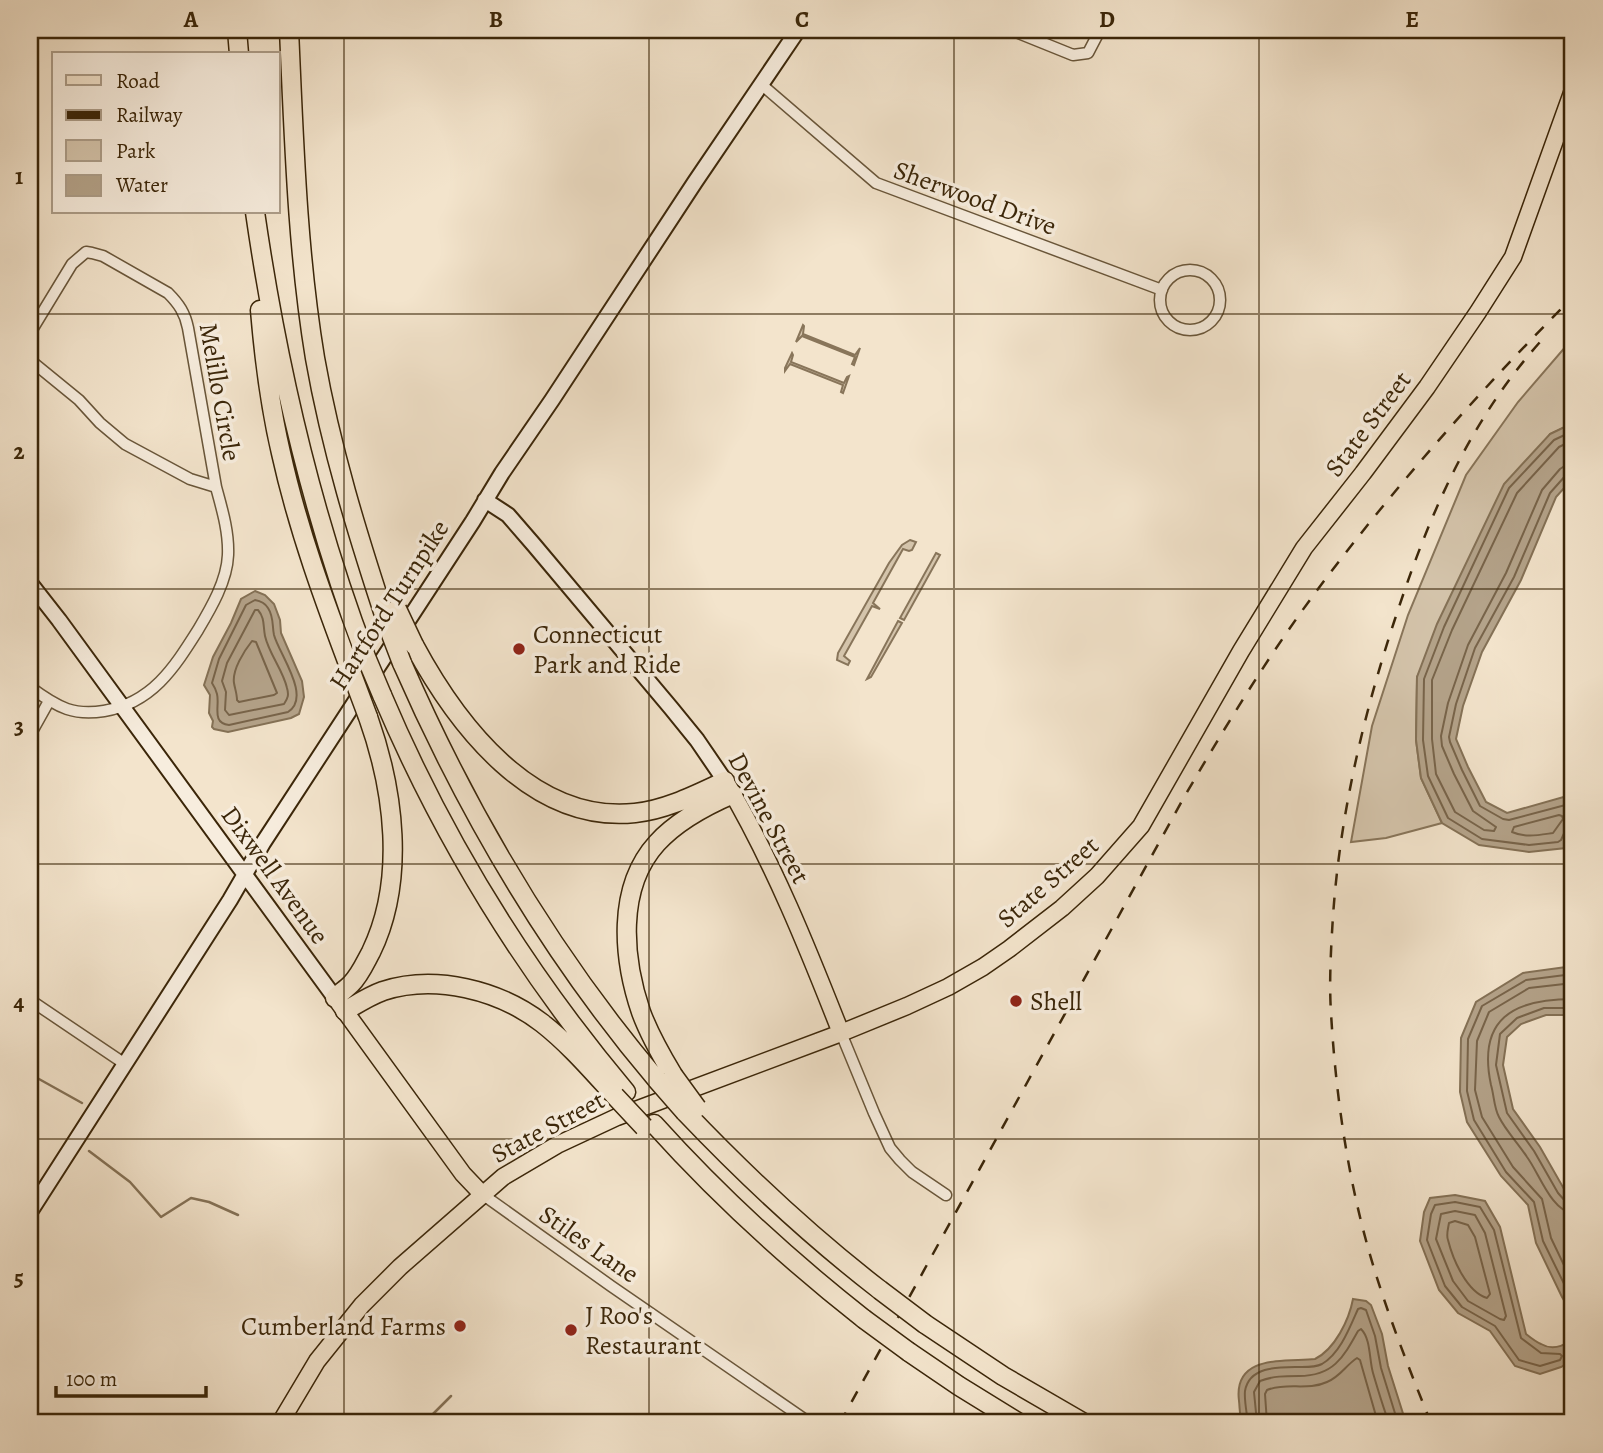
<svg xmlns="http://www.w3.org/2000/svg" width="1603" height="1453" font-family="Alegreya,serif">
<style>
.green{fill:#d4c4ab;stroke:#88755a;stroke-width:2}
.water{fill:#b4a38a;stroke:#847156;stroke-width:2}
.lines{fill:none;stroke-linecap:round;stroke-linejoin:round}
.shore{stroke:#78644a;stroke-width:2}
.stream{stroke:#847156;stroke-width:2.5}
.street-casing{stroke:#69563a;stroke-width:13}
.secondary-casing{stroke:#3b2609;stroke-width:18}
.primary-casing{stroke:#3b2609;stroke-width:19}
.highway-casing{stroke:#3b2609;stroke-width:21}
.street{stroke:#f7edde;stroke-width:10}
.secondary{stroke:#f7edde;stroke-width:14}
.primary{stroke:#f3e4cc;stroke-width:16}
.highway{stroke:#f3e4cc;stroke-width:18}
.rail{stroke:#3b2609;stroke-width:2.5;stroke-dasharray:12 12;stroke-linecap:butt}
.highway-bridge-casing{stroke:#3b2609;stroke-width:21;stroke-linecap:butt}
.highway-bridge{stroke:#f3e4cc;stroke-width:18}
.grid{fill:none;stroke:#3b2609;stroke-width:2;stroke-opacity:0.55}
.poi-dot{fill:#8f2418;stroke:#f7edde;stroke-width:2.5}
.labels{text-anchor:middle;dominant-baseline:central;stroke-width:7;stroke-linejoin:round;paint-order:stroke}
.street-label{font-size:26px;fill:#3b2609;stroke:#f7edde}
.poi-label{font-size:26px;fill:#3b2609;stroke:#f7edde;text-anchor:start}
.neatline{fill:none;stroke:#3b2609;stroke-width:2.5}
.grid-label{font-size:23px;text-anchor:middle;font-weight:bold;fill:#3b2609}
</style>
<rect width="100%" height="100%" fill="#f3e4cc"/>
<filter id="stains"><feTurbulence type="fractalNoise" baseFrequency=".00286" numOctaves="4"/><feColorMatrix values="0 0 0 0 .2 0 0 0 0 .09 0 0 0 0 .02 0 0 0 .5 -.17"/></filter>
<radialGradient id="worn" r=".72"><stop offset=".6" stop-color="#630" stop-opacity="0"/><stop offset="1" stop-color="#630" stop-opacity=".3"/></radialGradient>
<path class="green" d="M803,325l1,1 -1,8 52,21 5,-7 -6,17 -2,-1 3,-7 -53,-21 -6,6z
M1573,338v85l-23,11 -133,243 -1,63 5,38 21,45 -56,15 -35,4 21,-116 36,-111 58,-140 52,-73z
M792,353l1,2 -2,7 53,21 3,-6 2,-1 -6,17 -2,-1 2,-7 -53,-21 -5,7v-3z
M910,540l6,2 -4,8 -3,1 -6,-2 -30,54 7,6 -8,-3 -28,50 6,5 -2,4 -11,-5 1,-7 51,-90 13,-18z
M936,553l4,2 -36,65 -4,-2z
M898,621l4,2 -31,54 -4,2z"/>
<path class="water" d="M1573,423v55l-17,19 -35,83 -39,72 -19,54 -7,33 12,28 18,35 21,11 60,-17h6v32l-7,20 -37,4 -50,-7 -37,-22 -21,-45 -5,-38 1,-63 20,-53 67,-140 46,-50z
M255,591l10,4 9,9 6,16 1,13 21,48 2,16 -5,17 -8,4 -63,14 -14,-3 -2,-2 1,-6 -4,-8 1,-18 -6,-10 9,-28 18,-34 10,-24z
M1566,967h7v48h-27l-25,9 -14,13 -4,28 10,44 27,38 24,42 9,11v115l-11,-18 -26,-54 -8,-38 -27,-29 -34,-54 -7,-30 1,-54 15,-36 47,-29z
M1455,1195l30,6 15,26 26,107c5,4 10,8 15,10 12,7 30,2 32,-12v28l-12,7 -21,7 -25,-8 -25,-35 -32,-18 -19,-23 -19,-49 4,-29 6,-14z
M1353,1299l13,2 5,4 11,29 6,32 18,57h-163c-4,-7 -3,-14 -4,-22 -6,-47 46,-39 76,-42 20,-10 34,-39 38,-60z"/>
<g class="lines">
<path class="shore" d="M1573,431l-19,9 -45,48 -65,139 -20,52 -1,61 5,36 20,42 34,21 47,6 29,-3 3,-2 5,-11 7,-2
M1573,440l-14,7 -42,46 -65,137 -20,50v59l4,35 19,38 29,18 10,1 2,-4 -23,-16 -19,-37 -12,-28 -1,-10 7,-33 20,-58 38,-72 36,-83 18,-21 6,-4 7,-1
M1573,473l-7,2 -16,18 -36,84 -39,71 -19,56 -7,33 1,5 12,28 18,36 23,13 6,1 64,-17
M255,600c6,1 10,3 13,8 6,9 4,18 6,27 5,19 38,62 14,77l-59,13c-18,-2 -9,-19 -12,-31 -1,-4 -3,-8 -5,-11l7,-24 27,-54z
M255,610h3c7,8 5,16 7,26 4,18 18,34 22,52 2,7 1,10 -3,16l-55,11 -4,-5 1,-18 -4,-11 5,-18z
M252,641l4,1 21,51 -3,2 -35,7 -2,-2c0,-6 -2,-11 -3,-17 -2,-13 10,-32 18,-42z
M1559,815l3,1 1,3 -10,14c-14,2 -28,5 -41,-1l2,-5z
M1573,974l-47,6 -44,26 -14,33 -1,52 7,29 32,52 28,30 9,39 30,61
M1573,983l-44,5 -40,24 -12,29 -2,49 7,27 31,50 29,32 9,39 22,46
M1573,999c-60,0 -96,20 -82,86 3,10 3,23 8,32 7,14 19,26 28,40 12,16 25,55 46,56
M1573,1008h-29l-27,10 -17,16 -4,31 11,48 27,38 24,42 8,9 7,2
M1455,1202l25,5 14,23 27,108 20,15 19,1 2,2 -2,4 -20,6 -21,-6 -24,-34 -33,-19 -17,-21 -18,-46 4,-26 4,-9z
M1455,1211l20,4 10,18 21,83 -2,4 -4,-1 -32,-18 -15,-20 -17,-42 5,-25z
M1455,1221l13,4 7,12 15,57 -3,4c-20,-6 -34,-38 -39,-58 -2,-5 0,-11 1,-17z
M1248,1423c-1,-9 -4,-23 -3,-32 4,-24 32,-24 50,-24 9,0 19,1 27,-3 18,-10 28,-37 36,-55l3,-1 5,2 9,26 6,32 17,55
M1257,1423l-3,-31 6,-11c13,-5 25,-5 39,-5 34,0 44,-18 59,-45l3,-2c10,10 8,30 12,44 5,17 10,34 16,50
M1267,1423l-2,-29 2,-4c19,-8 41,1 60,-8 13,-5 19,-17 30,-24l3,2 18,63"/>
<path class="stream" d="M30,1074l52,29
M89,1151l41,31 31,35 30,-19 18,4 29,13
M427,1423l4,-7 20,-20"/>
<defs>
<path id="street" d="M1011,30l62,25 15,-2 12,-23
M762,85l114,98 286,107
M1160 300a30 30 0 1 1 60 0a30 30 0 1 1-60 0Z
M30,333l42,-69 14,-12 6,1 11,3 65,37c11,11 17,20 20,35l28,159 -26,-8 -65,-35 -25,-21 -21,-23 -49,-40
M30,687c12,9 23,17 37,22 12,4 24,4 37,2 48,-8 70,-43 94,-81 13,-22 29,-49 30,-75 1,-23 -6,-46 -12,-68
M30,735l19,-34
M30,1000l95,64
M841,1033l33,80 16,35 10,12 12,12 34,23
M482,1194l129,92 199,137"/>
<path id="secondary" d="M485,500l23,15 26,30 137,163 26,32 28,41
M30,583l29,37 276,378
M30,1212l200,-312 33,-57 210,-322 29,-48 50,-73 143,-218 103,-152"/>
<path id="primary" d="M727,784c46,78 81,165 114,249
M339,1003l124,171 19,20
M280,1423l37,-62 45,-56 38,-38 103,-90 54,-32 60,-28 224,-84 66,-27 41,-19 35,-20 26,-18 53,-41 35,-32 44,-50 100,-175 63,-103 59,-75 64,-86 51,-75 35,-55 60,-167"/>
<path id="highway" d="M237,30l2,24
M289,30c5,109 8,219 26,328 16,91 43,178 72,266
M255,212c22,152 56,301 111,445
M260,310c4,48 10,96 21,143 17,77 44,150 72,224
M414,645c43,80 118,179 221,168 31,-3 62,-19 90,-32
M402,663c66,151 149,292 255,417
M382,695c61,144 143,277 244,397
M335,998c5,-5 11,-9 16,-14 9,-9 14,-21 20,-32 35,-72 23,-162 -3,-235
M345,1011c12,-7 24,-15 38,-20 52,-17 116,-1 159,32 27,21 50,48 73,73
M673,1075c-12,-20 -24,-41 -32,-63 -18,-53 -25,-124 16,-169 20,-22 48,-37 76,-49
M685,1112c61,64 125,124 195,178
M654,1124c64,71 135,136 210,195
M925,1324l78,52 81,47
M909,1352l50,34 60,37"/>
</defs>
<use href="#street" class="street-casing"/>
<use href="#secondary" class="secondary-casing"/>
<use href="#primary" class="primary-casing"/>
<use href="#highway" class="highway-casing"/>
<use href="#street" class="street"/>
<use href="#secondary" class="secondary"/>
<use href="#primary" class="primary"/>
<use href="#highway" class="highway"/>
<path class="rail" d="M840,1423l343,-624c42,-72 85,-143 135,-210 78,-104 163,-200 255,-292
M1431,1423c-27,-67 -54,-135 -71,-206 -16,-66 -25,-135 -29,-204 -2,-32 0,-65 2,-97 7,-101 30,-200 62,-297 33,-101 73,-196 145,-277"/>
<defs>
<path id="highway-bridge" d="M397,609l17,36
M387,624l15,39
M366,657l16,38
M353,677l15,40
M673,1075l24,33
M657,1080l28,32
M615,1096l29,31
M880,1290l45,34
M864,1319l45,33"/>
</defs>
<use href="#highway-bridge" class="highway-bridge-casing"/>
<use href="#highway-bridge" class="highway-bridge"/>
</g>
<path class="grid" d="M344,30v1393M649,30v1393M954,30v1393M1259,30v1393M30,314h1543M30,589h1543M30,864h1543M30,1139h1543"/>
<g class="poi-dot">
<circle cx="519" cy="649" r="7"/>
<circle cx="1016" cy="1001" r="7"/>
<circle cx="460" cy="1326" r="7"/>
<circle cx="571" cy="1330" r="7"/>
</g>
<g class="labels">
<g class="street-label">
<text transform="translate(975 198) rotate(20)">Sherwood Drive</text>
<text transform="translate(220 392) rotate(80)">Melillo Circle</text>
<text transform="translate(1368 424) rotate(-53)">State Street</text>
<text transform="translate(389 605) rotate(-57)">Hartford Turnpike</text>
<text transform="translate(769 818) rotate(62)">Devine Street</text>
<text transform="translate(275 875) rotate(54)">Dixwell Avenue</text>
<text transform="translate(1048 882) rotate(-41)">State Street</text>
<text transform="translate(548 1127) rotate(-28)">State Street</text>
<text transform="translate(589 1244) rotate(35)">Stiles Lane</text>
</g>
<g class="poi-label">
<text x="533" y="634">Connecticut<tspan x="533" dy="30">Park and Ride</tspan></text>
<text x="1030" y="1001">Shell</text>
<text x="585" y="1315">J Roo's<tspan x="585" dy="30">Restaurant</tspan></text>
<text x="446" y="1326" text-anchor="end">Cumberland Farms</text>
</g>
</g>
<rect width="1603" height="1453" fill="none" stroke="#f3e4cc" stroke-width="77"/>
<rect x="52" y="52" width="228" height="161" fill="#f7edde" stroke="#ac9d89" stroke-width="2"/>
<rect x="66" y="75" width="35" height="10" fill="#f3e4cc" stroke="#ac9d89" stroke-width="2"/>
<text x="116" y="88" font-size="21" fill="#3b2609">Road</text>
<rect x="66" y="110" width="35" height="10" fill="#3b2609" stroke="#ac9d89" stroke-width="2"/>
<text x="116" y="122" font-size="21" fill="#3b2609">Railway</text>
<rect x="66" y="140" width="35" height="21" fill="#d4c4ab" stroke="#ac9d89" stroke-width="2"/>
<text x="116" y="158" font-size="21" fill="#3b2609">Park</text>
<rect x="66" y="175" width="35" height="21" fill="#b4a38a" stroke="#ac9d89" stroke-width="2"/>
<text x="116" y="192" font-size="21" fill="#3b2609">Water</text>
<path d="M56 1386v10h150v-10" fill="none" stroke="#3b2609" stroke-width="3.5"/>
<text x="66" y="1386" font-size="21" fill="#3b2609" stroke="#f7edde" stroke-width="5" paint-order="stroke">100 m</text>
<rect x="38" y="38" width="1526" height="1376" class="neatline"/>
<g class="grid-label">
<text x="191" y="27">A</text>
<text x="496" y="27">B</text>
<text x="802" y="27">C</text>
<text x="1107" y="27">D</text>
<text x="1412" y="27">E</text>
<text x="19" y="184">1</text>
<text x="19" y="459">2</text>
<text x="19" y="734">3</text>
<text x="19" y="1010">4</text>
<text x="19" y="1285">5</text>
</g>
<rect width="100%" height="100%" filter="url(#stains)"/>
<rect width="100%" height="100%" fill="url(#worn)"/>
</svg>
